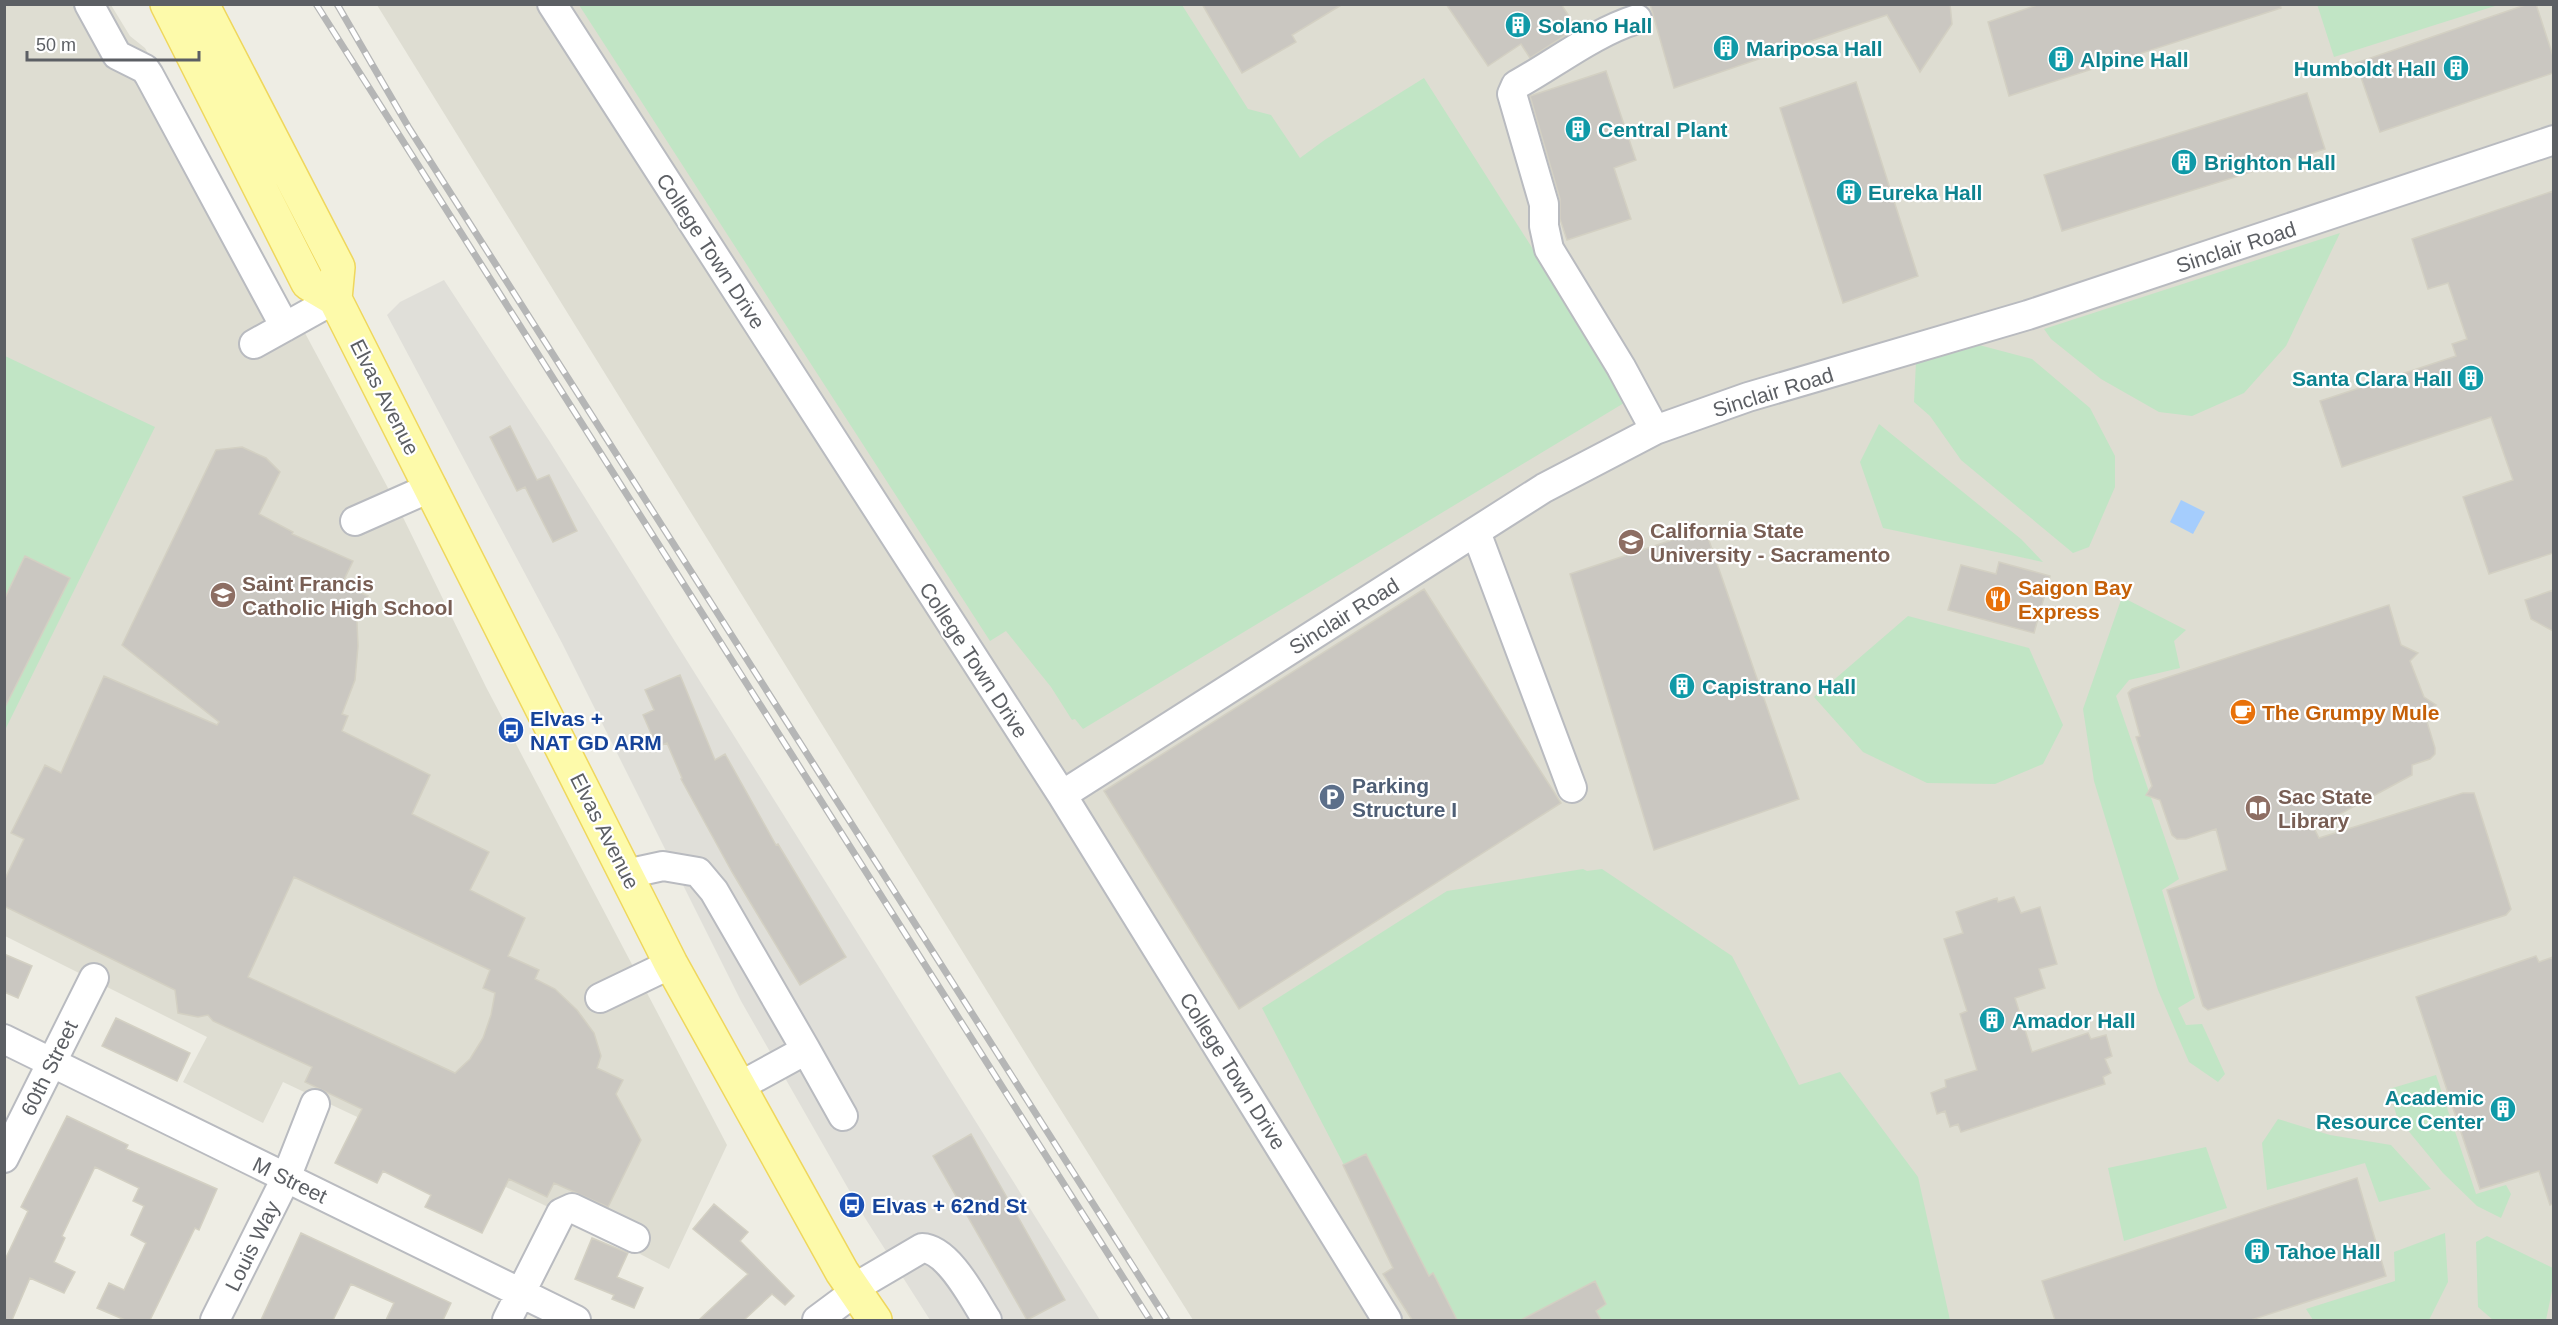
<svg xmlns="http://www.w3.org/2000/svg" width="2558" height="1325" font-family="Arial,sans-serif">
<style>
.industrial{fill:#e0dfd9}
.education{fill:#deddd2}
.green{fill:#c1e5c5}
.water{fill:#a5cdfd}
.building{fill:#cac7c1;stroke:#d3d0c3;stroke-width:1.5;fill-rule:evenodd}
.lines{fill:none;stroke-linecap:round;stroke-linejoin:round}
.minor-casing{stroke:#b9bbc0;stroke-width:32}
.major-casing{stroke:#efd75d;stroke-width:36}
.minor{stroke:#fff;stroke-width:28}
.major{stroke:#fdfaaa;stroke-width:33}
.rail-casing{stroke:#b5b6b6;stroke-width:7}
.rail{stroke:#fff;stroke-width:4.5;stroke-dasharray:14;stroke-linecap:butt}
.labels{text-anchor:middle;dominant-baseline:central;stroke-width:4.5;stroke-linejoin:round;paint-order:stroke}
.culture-label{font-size:21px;font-weight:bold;fill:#0d838f;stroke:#fff;text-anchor:start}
.street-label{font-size:21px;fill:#5c5f64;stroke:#fff}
.education-label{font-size:21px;font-weight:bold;fill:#785e54;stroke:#fff;text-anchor:start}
.food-label{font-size:21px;font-weight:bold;fill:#c56008;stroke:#fff;text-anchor:start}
.transit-label{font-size:21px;font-weight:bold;fill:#164399;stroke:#fff;text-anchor:start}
.service-label{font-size:21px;font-weight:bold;fill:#4e5e75;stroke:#fff;text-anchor:start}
</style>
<rect width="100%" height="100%" fill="#eeede4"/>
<path class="industrial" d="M444,280l106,162 550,878h-170l-65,-102 -124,-217 -179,-358 -175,-328 13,-13z"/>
<path class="education" d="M4,5h107l19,31 15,12 153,272 98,183 90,184 241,458 -58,124 -108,-56 -278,-131 -20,41 -80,-41 24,-45 -202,-101z
M377,5h2176v1315h-1360l-151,-240z"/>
<path class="green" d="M2317,4h181v1l-164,52z
M579,5h603l66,104 23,6 29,43 26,-19 98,-61 205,322 -546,329 -8,-10 -3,1 -21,-33 -45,-56 -16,10z
M2340,233l-54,113 -42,47 -52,23 -33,-4 -58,-33 -50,-40 -7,-10z
M1979,345l53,14 58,49 25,48v31l-26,60 -16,6 -112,-93 -31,-44 -16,-14 2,-40z
M5,356l150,71 -150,303z
M1879,424l142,115 22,23 -160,-34 -23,-66z
M2122,597l64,33 -12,11 6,27 -51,12 -13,16 63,183 -17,11 33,108 -17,10 8,17 16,-1 23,50 -7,8 -29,-20 -31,-72 -64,-209 -11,-72z
M1908,616l121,32 34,77 -20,39 -48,20 -68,-1 -64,-31 -49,-55z
M1583,869l4,2 15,-2 130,87 67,129 41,-13 78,105 32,143h-525l-163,-312 185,-117z
M2436,1075l40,119 30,-9 5,9 -10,24 -24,-12 -34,-33 -46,-56 -8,-28z
M2278,1119l52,16 61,10 40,44 -52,13 -14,-39 -98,27 -5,-47z
M2206,1147l21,61 -103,33 -16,-73z
M2445,1233l3,49 -19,38h-116l-7,-11 89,-28 -1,-29z
M2487,1236l66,32v18l-7,34h-53l-15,-13 -2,-65z"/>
<path class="water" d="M2181,500l24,12 -12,22 -23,-12z"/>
<path class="building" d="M1202,4h141l-51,31 4,7 -54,31z
M1446,4h115l16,24 -47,30 -9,-14 -33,22z
M1650,4h300l2,20 -32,48 -33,-57 -213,73z
M2040,4h240l1,4 -272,88 -21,-74z
M2528,4h8l17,52v17l-173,59 -24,-69z
M1606,71l30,89 -22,8 17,51 -64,21 -7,-21v-20l-30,-103z
M1856,82l62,194 -75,27 -63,-195z
M2307,93l18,56 -263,82 -18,-56z
M2553,191v362l-64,21 -26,-77 50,-17 -22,-63 -149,50 -22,-66 136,-45 -4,-12 15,-5 -19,-56 -20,6 -16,-50z
M510,426l27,54 12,-5 28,56 -24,11 -28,-55 -8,4 -27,-54z
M242,447l24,11 14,14 -21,42 34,18 -1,2 61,27 -11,23 26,12 -11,26 1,24 -3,34 -13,34 6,2 -6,15 88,44 -18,39 77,38 -19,38 55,28 -17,38 31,14 -4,9 20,10 22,21 17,23 7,23 -4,12 26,12 -7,14 25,46 -33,67 -54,-24 -7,14 -38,-18 -27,54 -57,-26 6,-12 -48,-24 -6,12 -42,-20 27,-54 -57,-27 7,-15 -99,-46 -5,-6 -10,2 -20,-4 -3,-23 -171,-84v-25l20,-42 -13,-6 34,-68 16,8 43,-97 113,49 2,-3 -97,-77 94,-195zM294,877l196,93 -7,18 12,5 -4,22 -8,23 -13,21 -15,14 -207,-96z
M1705,529l94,270 -145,51 -84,-276z
M25,556l45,22 -66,131v-109z
M1999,562l51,14 -16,57 -86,-23 13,-45 35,9z
M1424,589l137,214 -322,206 -135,-218z
M2553,590v41l-22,-12 -6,-19z
M2389,605l12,40 17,8 -8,8 14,36 12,8 -12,7 11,36v6l-5,5 -18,6v10l-98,53 5,10 144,-45h11l37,116 -5,6 -298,95 -5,-4 -36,-116 60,-20 -11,-41 -30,10h-9l-5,-4 -12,-35 -14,-5 6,-9 -16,-49 4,-1 -12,-43 4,-4z
M680,675l35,85 10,-6 51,91 2,-1 68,113 -46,28 -68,-113 -51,-93 1,-1 -15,-35 -10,4 -14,-32 11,-5 -9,-20z
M2014,897l7,16 19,-6 17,57 -18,5 6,19 -30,10 17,54 56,-19 3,6 15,-4 6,21 -7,3 6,14 -8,4 2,7 -144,48 -3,-8 -8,3 -5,-16 -8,3 -6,-21 15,-6 -1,-7 32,-10 -17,-56 7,-3 -23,-72 19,-6 -7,-21 41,-14 1,4z
M4,954l28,12 -14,32 -14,-6z
M2536,956l3,6 14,-5v247l-3,1 -11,-34 -59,18 -64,-192z
M116,1018l74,35 -13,28 -75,-35z
M67,1116l61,29 -2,4 91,40 -18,41 -4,-2 -45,92h-25l-28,-12 12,-25 15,7 22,-47 -15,-8 13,-29 -11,-5 6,-13 -44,-21 -33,69 3,2 -11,24 21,10 -11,21 -34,-15 -18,42h-8v-58l24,-51 -7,-4z
M971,1134l94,166 -38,20 -94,-164z
M1366,1154l63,122 4,-3 24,47h-45l-29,-46 10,-6 -50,-103z
M2357,1178l29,98 -135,44h-196l-13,-39z
M714,1204l34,28 -8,9 54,55 -9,9 -13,-11 -28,26h-45l49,-46 -55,-45z
M301,1233l150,70 -8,17h-57l8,-17 -43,-19 -18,36h-72z
M592,1238l36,15 -11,24 26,11 -9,20 -22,-9 2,-4 -39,-16z
M1595,1281l11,23 -10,7 5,9h-80z"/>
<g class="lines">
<defs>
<path id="minor" d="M89,4l28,51 28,14 4,6 136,252
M552,4l510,791 325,525
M1637,19c-44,14 -81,44 -121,66l-4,9 32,110v22l5,23 72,118 34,63
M254,344l81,-45
M355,521l77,-34
M1476,532l96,256
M1062,795l482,-307 111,-58 93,-33 280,-82 526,-175
M626,874l37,-8 35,6 16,19 92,159 -66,36
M600,998l71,-34
M4,1039l572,281
M806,1050l37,66
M4,1158l90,-180
M854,1288l68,-40c27,1 52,52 65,72
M215,1320l71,-142 29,-74
M507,1320l54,-107 11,-5 63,30
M817,1320l39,-29"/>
<path id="major" d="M167,4l141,279 27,16 336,665 171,308 33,48
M202,4l136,263 -3,32"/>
</defs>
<use href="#minor" class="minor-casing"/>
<use href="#major" class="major-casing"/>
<use href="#minor" class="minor"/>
<use href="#major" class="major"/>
<defs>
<path id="rail" d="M316,4l834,1316
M337,4l72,124 758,1192"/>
</defs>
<use href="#rail" class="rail-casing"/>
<use href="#rail" class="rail"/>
</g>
<defs>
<symbol id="building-disc" viewBox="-11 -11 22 22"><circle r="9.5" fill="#0f9aa8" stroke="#fff"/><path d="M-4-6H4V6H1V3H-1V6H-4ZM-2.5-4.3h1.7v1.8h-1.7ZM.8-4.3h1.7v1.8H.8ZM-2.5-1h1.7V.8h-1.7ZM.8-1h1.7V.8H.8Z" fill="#fff"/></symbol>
<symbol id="university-disc" viewBox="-11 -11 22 22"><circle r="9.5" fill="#8d6e63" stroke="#fff"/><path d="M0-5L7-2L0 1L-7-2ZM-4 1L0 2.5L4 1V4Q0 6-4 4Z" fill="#fff"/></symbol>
<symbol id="school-disc" viewBox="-11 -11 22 22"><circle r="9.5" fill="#8d6e63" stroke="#fff"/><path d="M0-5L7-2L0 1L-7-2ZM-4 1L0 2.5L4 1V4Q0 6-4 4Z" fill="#fff"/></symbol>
<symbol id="restaurant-disc" viewBox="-11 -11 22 22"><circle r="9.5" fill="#e8710a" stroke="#fff"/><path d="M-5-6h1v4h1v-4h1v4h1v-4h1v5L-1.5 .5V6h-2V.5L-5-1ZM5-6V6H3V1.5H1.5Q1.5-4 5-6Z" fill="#fff"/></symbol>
<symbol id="cafe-disc" viewBox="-11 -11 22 22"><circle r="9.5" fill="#e8710a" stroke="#fff"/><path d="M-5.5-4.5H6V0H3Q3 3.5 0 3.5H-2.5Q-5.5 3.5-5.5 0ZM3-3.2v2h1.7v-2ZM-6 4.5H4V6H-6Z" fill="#fff"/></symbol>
<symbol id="bus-disc" viewBox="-11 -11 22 22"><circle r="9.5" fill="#1a4fb4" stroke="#fff"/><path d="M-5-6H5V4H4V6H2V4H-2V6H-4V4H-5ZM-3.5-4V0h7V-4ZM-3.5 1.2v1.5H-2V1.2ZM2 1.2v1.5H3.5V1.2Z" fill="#fff"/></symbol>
<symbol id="parking-disc" viewBox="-11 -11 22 22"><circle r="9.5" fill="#5c6f8a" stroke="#fff"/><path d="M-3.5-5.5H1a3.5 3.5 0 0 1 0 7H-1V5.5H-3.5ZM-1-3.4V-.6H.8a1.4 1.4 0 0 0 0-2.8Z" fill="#fff"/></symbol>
<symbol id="library-disc" viewBox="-11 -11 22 22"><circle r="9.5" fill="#8d6e63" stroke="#fff"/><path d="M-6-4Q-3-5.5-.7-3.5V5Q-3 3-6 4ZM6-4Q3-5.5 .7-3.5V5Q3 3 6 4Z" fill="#fff"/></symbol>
</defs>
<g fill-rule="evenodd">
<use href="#building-disc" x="1503" y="10" width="30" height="30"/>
<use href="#building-disc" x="1711" y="33" width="30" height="30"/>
<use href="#building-disc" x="2046" y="44" width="30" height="30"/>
<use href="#building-disc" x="2441" y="53" width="30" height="30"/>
<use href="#building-disc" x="1563" y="114" width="30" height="30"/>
<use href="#building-disc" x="2169" y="147" width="30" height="30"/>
<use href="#building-disc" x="1834" y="177" width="30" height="30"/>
<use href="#building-disc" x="2456" y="363" width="30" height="30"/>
<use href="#university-disc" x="1616" y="527" width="30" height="30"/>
<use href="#school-disc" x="208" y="580" width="30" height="30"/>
<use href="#restaurant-disc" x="1983" y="584" width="30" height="30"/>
<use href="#building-disc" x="1667" y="671" width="30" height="30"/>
<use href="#cafe-disc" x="2228" y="697" width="30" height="30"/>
<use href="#bus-disc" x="496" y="715" width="30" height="30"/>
<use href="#parking-disc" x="1317" y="782" width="30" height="30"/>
<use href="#library-disc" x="2243" y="793" width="30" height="30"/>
<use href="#building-disc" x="1977" y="1005" width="30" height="30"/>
<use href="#building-disc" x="2488" y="1094" width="30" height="30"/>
<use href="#bus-disc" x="837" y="1190" width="30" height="30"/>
<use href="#building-disc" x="2242" y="1236" width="30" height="30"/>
</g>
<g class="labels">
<g class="culture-label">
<text x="1538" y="25">Solano Hall</text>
<text x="1746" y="48">Mariposa Hall</text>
<text x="2080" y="59">Alpine Hall</text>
<text x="2436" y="68" text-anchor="end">Humboldt Hall</text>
<text x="1598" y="129">Central Plant</text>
<text x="2204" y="162">Brighton Hall</text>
<text x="1868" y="192">Eureka Hall</text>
<text x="2452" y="378" text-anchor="end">Santa Clara Hall</text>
<text x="1702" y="686">Capistrano Hall</text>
<text x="2012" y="1020">Amador Hall</text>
<text x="2484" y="1097" text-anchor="end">Academic<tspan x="2484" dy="24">Resource Center</tspan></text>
<text x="2276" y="1251">Tahoe Hall</text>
</g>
<g class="street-label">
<text transform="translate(2236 247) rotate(-18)">Sinclair Road</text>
<text transform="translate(711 251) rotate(57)">College Town Drive</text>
<text transform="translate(1773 392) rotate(-17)">Sinclair Road</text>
<text transform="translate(385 397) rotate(63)">Elvas Avenue</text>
<text transform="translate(1344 616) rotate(-32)">Sinclair Road</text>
<text transform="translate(974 660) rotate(57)">College Town Drive</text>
<text transform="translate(605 831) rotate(63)">Elvas Avenue</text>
<text transform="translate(49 1068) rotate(-64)">60th Street</text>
<text transform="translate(1233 1071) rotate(58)">College Town Drive</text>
<text transform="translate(290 1180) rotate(26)">M Street</text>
<text transform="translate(252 1246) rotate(-64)">Louis Way</text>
</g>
<g class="education-label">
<text x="1650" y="530">California State<tspan x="1650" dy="24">University - Sacramento</tspan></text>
<text x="242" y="583">Saint Francis<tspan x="242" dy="24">Catholic High School</tspan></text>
<text x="2278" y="796">Sac State<tspan x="2278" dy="24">Library</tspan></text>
</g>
<g class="food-label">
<text x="2018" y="587">Saigon Bay<tspan x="2018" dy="24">Express</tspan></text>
<text x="2262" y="712">The Grumpy Mule</text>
</g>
<g class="transit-label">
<text x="530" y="718">Elvas +<tspan x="530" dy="24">NAT GD ARM</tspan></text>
<text x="872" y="1205">Elvas + 62nd St</text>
</g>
<g class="service-label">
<text x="1352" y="785">Parking<tspan x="1352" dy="24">Structure I</tspan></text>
</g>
</g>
<rect width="2558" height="1325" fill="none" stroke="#5c5f64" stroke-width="12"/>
<path d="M27 51v9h172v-9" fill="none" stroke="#5c5f64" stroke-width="3"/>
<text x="36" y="51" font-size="18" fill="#5c5f64" stroke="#ffffff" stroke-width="4.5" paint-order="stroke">50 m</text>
</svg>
